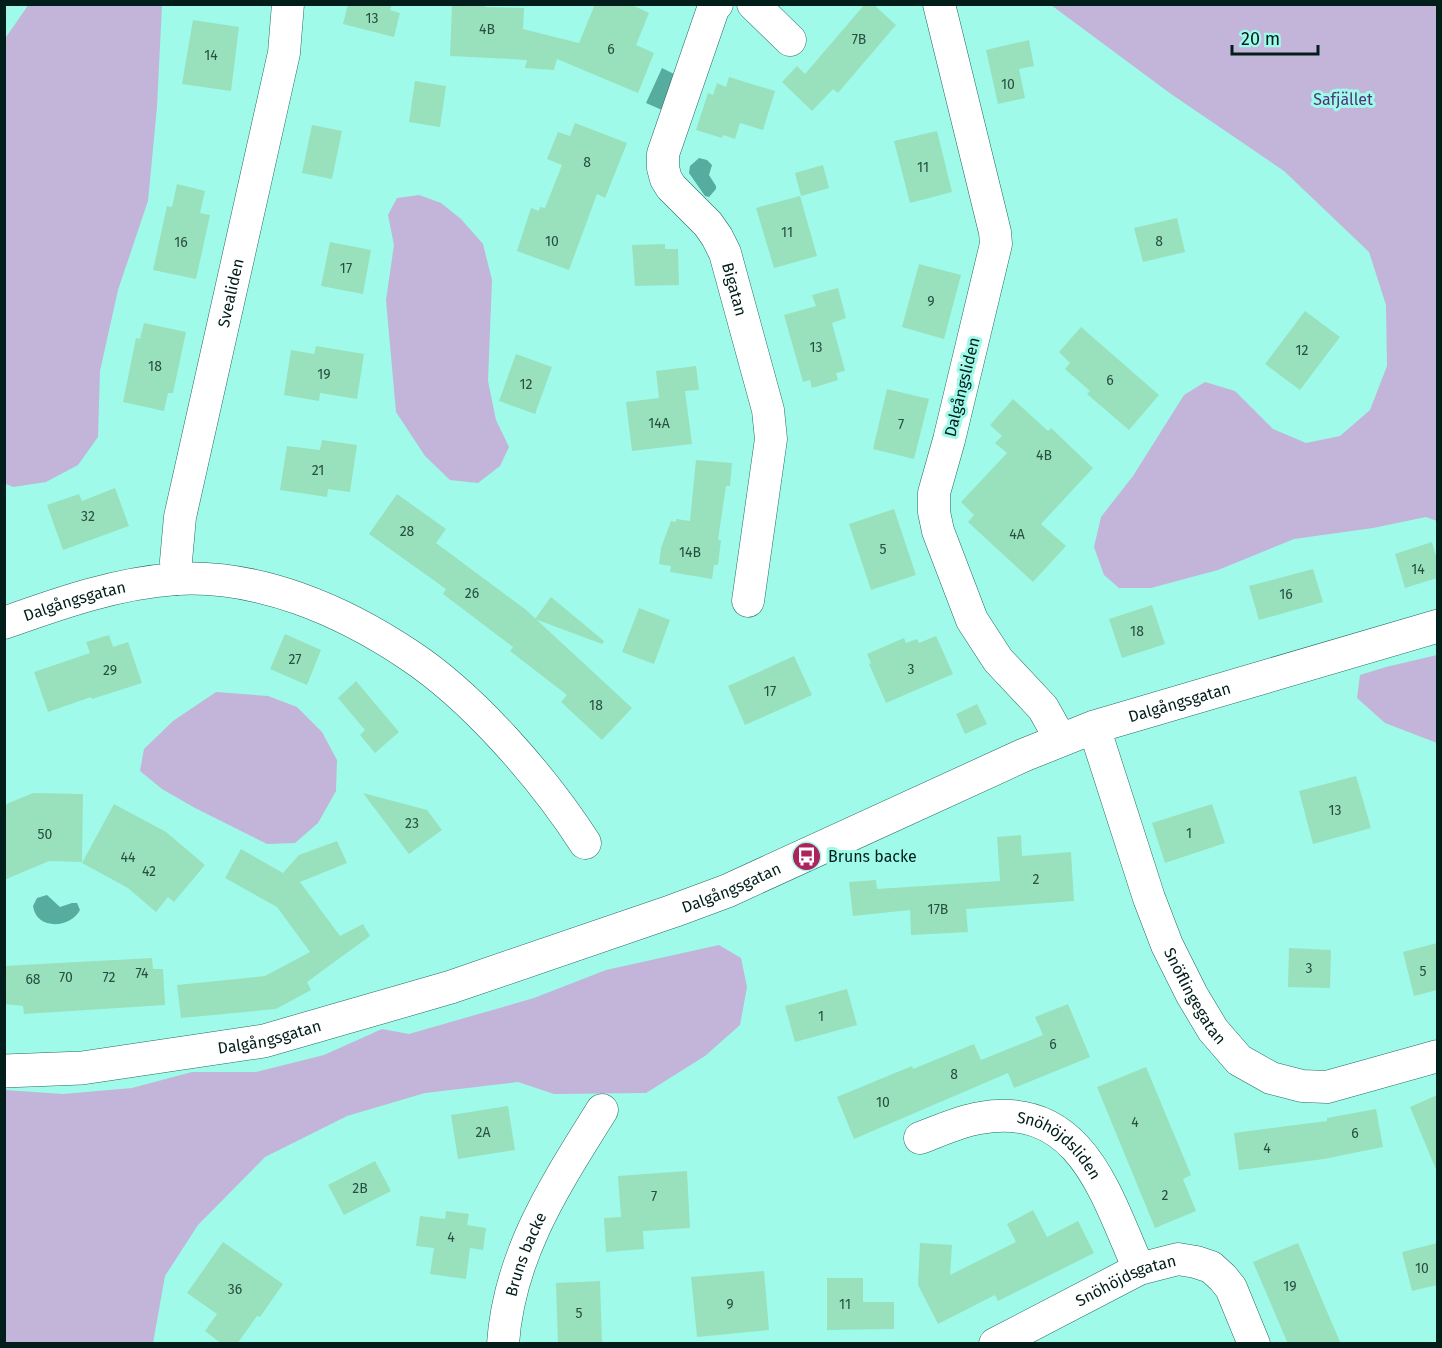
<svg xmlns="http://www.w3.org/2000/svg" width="1442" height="1348" font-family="'Fira Sans',sans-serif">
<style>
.green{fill:#c2b5d9}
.water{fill:#56ac9e}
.building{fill:#98e1bc}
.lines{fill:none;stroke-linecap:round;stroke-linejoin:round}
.minor-casing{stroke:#246b60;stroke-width:33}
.tertiary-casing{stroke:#246b60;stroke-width:34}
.minor{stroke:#fff;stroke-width:32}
.tertiary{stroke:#fff;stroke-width:33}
.labels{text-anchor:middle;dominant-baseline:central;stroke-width:6;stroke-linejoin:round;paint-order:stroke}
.number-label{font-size:14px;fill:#284f42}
.park-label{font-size:16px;fill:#503177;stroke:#a0fae9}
.street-label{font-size:16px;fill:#021e1a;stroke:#a0fae9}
.poi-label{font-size:16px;fill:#021e1a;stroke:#a0fae9;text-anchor:start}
</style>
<rect width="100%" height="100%" fill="#a0fae9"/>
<path class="green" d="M29,4l133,1 -5,102 -9,94 -30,89 -18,81 -2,66 -20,28 -32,17 -33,5 -9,-4v-443z
M1051,5h386v516l-11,-4 -53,11 -79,11 -76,31 -67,18h-32l-15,-13 -10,-28 7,-30 32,-41 51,-81 21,-13 30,9 38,38 33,14 34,-7 30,-26 17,-44 -1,-61 -17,-53 -85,-81 -113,-77z
M419,195l22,8 20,16 22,25 9,36 -4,101 8,39 13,27 -9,19 -22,17 -28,-3 -25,-24 -29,-44 -10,-112 8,-55 -6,-30 9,-17z
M1437,655v88l-52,-20 -28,-25 3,-23 26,-8z
M216,692l52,4 29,11 25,25 15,28 -1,31 -18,32 -23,20 -28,1 -72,-36 -33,-19 -22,-18 4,-22 29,-28z
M719,945l22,13 6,29 -7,38 -35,31 -59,37 -92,1 -36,-12 -93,11 -78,23 -82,41 -67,68 -33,51 -12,67h-148v-253l58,4 69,-6 60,-16h64l68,-17 58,-26 27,5 125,-36 72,-28z"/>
<path class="water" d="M662,68l16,8 -16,34 -16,-7z
M699,158l8,2 5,5 -3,10 7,11v3l-7,8 -4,-1 -16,-23 1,-7z
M47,895l13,12 12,-4h5l3,7c-10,19 -44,20 -47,-4l4,-8z"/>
<path class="building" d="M348,4h44l-2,6 10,3 -6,24 -51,-13z
M452,4h33v3l39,1 -1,21 56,14 16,-39h35l19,9 -13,32 18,8 -16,40 -81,-34 -3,11 -29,-2 2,-8 -77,-4z
M865,4h8l23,21 -58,68 -5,-4 -21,22 -30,-29 15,-16 8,8z
M193,20l46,7 -8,64 -49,-7z
M1029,40l5,26 -15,3 6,29 -27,6 -12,-54z
M729,77l46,14 -12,39 -23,-7 -5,16 -12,-4 -1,3 -26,-8 12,-37 5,2 4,-12 9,4z
M415,81l31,5 -6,41 -31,-5z
M575,123l52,20 -22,55 -8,-4 -28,76 -52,-19 14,-43 8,3 1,-4 5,1 17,-43 -15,-6 11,-27 12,4z
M312,125l30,6 -10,48 -30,-6z
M937,131l15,61 -42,11 -16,-62z
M823,165l6,23 -28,8 -6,-23z
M177,184l28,7 -5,22 10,2 -14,64 -43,-9 14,-64 5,1z
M800,196l17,60 -43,12 -18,-60z
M1177,218l8,34 -42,10 -9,-34z
M330,242l41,8 -8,44 -42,-8z
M665,244v5h13l1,36 -44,1 -3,-41z
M919,264l42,11 -17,64 -42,-12z
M838,288l8,30 -14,5 13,48 -9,2 2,7 -26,8 -2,-8 -7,2 -19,-67 32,-9 -4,-11z
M1305,311l35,26 -40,53 -35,-26z
M144,323l42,9 -13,61h-5l-4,18 -41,-9 13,-64 4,1z
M1081,327l78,68 -30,35 -42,-36 3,-3 -25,-22 5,-6 -11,-11z
M316,346l48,8 -7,45 -37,-6 -1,8 -35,-6 7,-45 23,4z
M516,354l36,13 -17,47 -36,-13z
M696,366l3,24 -14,1 7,53 -60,7 -6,-49 33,-4 -3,-27z
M887,389l42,10 -15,60 -41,-10z
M1013,399l35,32 3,-3 42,40 -52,56 25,22 -33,36 -65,-60 6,-7 -13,-13 46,-49 -12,-10 7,-7 -12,-11z
M322,440l35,5 -7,47 -22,-3 -1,8 -47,-7 7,-44 33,4z
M696,460l36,3 -2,23h-4l-8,54h3l-3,25h-4l-2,14 -42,-7 1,-6 -12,-2 2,-16 10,-27 5,1v-3l14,2z
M115,488l14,38 -66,24 -16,-45 32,-11 3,7z
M397,494l49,35 -10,14 89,66 107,99 -30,32 -41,-38 6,-7 -57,-44 3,-4 -70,-53 3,-5 -77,-55z
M894,509l22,66 -45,15 -22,-66z
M1432,542l5,18v18l-32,10 -10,-34z
M1313,569l10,33 -64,18 -10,-34z
M551,597l53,44 -2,3 -67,-25z
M1152,605l13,39 -43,14 -13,-39z
M639,608l31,12 -16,44 -32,-12z
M285,634l36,16 -14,35 -37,-16z
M109,635l4,12 15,-5 14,41 -50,16 -1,-2 -43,15 -14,-40 56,-19 -4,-11z
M936,636l17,38 -67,29 -17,-39 2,-1 -4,-9 37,-16 2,5 11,-4 2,4z
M794,656l18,39 -67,30 -17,-39z
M356,681l43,51 -24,21 -15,-18 5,-5 -27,-32z
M977,704l10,20 -22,10 -9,-20z
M1356,776l15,52 -58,16 -14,-53z
M33,793l50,1 -1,68 -33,-1 -45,19v-75z
M363,793l64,17 15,20 -33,24z
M114,804l52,28 39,33 -31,37 -6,-5 -12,15 -28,-24 -46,-25z
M1212,804l13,39 -60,20 -13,-40z
M1021,835l1,21 49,-4 3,49 -108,8 2,23 -57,3 -1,-25 -57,6 -4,-34 27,-2 1,9 123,-8 -3,-44z
M337,841l10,22 -47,19 40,54 23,-12 7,12 -63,46 4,8 -35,19 -95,9 -4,-33 88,-9 45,-24 -33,-45 -52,-29 16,-29 42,24 16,-18z
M1437,943v47l-23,6 -11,-44z
M1289,948l42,2 -1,38 -42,-1z
M152,958l1,11h10l2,36 -141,9 -1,-8 -19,-2v-38z
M847,989l10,36 -62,17 -10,-36z
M1068,1004l22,53 -76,31 -6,-15 -154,66 -17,-42 75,-31 1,3 61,-25 7,16 62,-25 -8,-18z
M1146,1067l45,108 -8,4 13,32 -41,17 -58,-141z
M1437,1095v77l-27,-65z
M508,1106l7,44 -57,9 -7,-44z
M1376,1109l7,38 -59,12 -85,11 -5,-37 93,-12v-3z
M375,1161l16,30 -47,24 -16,-30z
M687,1171l3,57 -47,3 1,18 -38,3 -2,-34 17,-1 -3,-41z
M1033,1210l14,27 31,-16 16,32 -96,48 -3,-6 -57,29 -20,-39 2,-42 32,2 -2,30 66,-33 -9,-18z
M446,1211l23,3 -2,11 19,3 -3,22 -13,-2 -4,31 -36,-5 4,-26 -18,-2 4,-30 25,3z
M223,1242l60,42 -23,33 -3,-1 -20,28h-15l-17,-13 12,-17 -30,-21z
M1298,1243l30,71 13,30h-53l-35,-82z
M1437,1243v42l-25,6 -10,-39z
M764,1271l5,59 -72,7 -6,-60z
M827,1278h36v24h31v27l-67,1z
M600,1281l2,63h-44l-2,-61z"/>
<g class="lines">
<defs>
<g id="minor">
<path id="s1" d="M717,4l-4,5 -50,145v14l3,11 5,8 37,37 9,13 8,16 43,157 3,29 -23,162"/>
<path d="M753,4l37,36"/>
<path d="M939,4l56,228 1,12 -47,196 -15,53v19l4,19 34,89 26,40 45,48 18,32"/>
<path id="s2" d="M177,579l-1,-18 4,-44 104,-464 4,-49"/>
<path id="s3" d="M4,623c56,-20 113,-40 172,-44 82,-5 166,31 233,76 64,42 135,124 176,188"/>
<path id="s4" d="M1094,727l55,171 18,47 25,50 21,35 26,30 32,18 31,8 25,1 111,-31"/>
<path id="s5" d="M920,1138c19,-7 40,-17 60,-20 102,-18 126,78 159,151"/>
<path id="s6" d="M503,1344c6,-90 53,-160 99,-234"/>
<path id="s7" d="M995,1344l144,-75 39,-10 18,3 15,5 12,11 8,10 23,56"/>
</g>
<g id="tertiary">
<path id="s8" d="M4,1071l78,-3 182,-27 187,-54 222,-76 54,-20 297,-136 70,-28 344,-101"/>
</g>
</defs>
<use href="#minor" class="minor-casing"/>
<use href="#tertiary" class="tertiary-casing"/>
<use href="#minor" class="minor"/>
<use href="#tertiary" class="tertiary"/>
</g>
<defs>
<symbol id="bus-disc" viewBox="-11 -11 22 22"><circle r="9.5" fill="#ae225d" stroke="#a0fae9"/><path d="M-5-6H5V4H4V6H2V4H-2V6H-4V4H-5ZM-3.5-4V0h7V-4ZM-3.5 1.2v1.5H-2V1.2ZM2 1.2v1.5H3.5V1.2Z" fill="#fff"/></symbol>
</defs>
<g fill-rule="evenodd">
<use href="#bus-disc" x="790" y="840" width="33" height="33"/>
</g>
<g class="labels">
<g class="number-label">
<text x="372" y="18">13</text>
<text x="487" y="29">4B</text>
<text x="859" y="39">7B</text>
<text x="611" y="49">6</text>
<text x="211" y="55">14</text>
<text x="1008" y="84">10</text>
<text x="587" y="162">8</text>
<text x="923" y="167">11</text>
<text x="787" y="232">11</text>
<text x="552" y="241">10</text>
<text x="1159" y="241">8</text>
<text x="181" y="242">16</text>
<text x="346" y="268">17</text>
<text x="931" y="301">9</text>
<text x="816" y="347">13</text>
<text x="1302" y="350">12</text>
<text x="155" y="366">18</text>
<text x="324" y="374">19</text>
<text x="1110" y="380">6</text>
<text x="526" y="384">12</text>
<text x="659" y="423">14A</text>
<text x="901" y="424">7</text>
<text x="1044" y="455">4B</text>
<text x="318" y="470">21</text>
<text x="88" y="516">32</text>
<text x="407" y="531">28</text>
<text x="1017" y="534">4A</text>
<text x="883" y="549">5</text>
<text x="690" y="552">14B</text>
<text x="1418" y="569">14</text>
<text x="472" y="593">26</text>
<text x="1286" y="594">16</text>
<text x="1137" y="631">18</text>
<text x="295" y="659">27</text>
<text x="911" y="669">3</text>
<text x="110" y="670">29</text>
<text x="770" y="691">17</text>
<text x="596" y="705">18</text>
<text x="1335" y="810">13</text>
<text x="412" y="823">23</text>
<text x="1189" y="833">1</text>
<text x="45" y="834">50</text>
<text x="128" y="857">44</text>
<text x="149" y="871">42</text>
<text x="1036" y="879">2</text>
<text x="938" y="909">17B</text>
<text x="1309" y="968">3</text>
<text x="1423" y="971">5</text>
<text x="142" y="973">74</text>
<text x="66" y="977">70</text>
<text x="109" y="977">72</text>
<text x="33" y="979">68</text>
<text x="821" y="1016">1</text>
<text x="1053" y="1044">6</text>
<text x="954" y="1074">8</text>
<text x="883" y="1102">10</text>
<text x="1135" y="1122">4</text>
<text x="483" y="1132">2A</text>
<text x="1355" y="1133">6</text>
<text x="1267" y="1148">4</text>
<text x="360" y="1188">2B</text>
<text x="1165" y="1195">2</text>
<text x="654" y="1196">7</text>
<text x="451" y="1237">4</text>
<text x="1422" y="1268">10</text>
<text x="1290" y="1286">19</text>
<text x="235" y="1289">36</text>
<text x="730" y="1304">9</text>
<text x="845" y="1304">11</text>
<text x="579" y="1313">5</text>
</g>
<g class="park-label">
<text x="1343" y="99">Safjället</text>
</g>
<g class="street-label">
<text stroke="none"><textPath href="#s1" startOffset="318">Bigatan</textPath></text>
<text stroke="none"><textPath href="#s2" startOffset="292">Svealiden</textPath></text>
<text transform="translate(962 387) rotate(-76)">Dalgångsliden</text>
<text stroke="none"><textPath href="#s3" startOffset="74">Dalgångsgatan</textPath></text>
<text stroke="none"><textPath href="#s8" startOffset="1240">Dalgångsgatan</textPath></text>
<text stroke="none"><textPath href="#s8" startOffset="754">Dalgångsgatan</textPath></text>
<text stroke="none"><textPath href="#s4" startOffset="288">Snöflingegatan</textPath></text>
<text stroke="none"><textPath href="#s8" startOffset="268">Dalgångsgatan</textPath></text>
<text stroke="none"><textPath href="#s5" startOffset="153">Snöhöjdsliden</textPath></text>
<text stroke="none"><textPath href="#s6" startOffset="93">Bruns backe</textPath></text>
<text stroke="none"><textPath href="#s7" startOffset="146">Snöhöjdsgatan</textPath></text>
</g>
<g class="poi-label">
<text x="828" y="856">Bruns backe</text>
</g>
</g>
<rect width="1442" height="1348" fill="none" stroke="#021e1a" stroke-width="12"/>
<path d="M1232 45v9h86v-9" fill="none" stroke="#021e1a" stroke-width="3"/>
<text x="1241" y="45" font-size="18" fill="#021e1a" stroke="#a0fae9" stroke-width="4.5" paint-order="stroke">20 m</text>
</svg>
